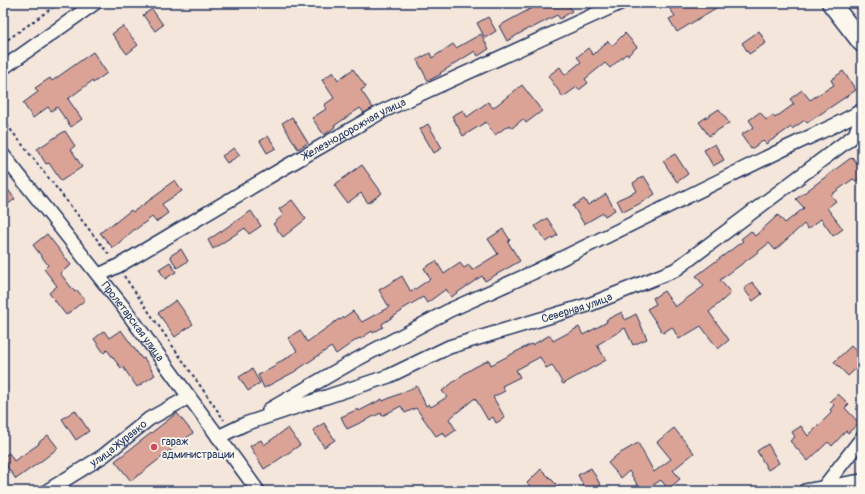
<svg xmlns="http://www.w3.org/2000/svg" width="865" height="494" font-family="Pangolin,sans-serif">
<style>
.building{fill:#dba396;stroke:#1b2f5e}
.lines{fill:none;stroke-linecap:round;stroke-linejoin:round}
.street-casing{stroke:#1b2f5e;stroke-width:16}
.secondary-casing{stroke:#1b2f5e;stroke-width:21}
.path{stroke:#1b2f5e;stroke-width:2;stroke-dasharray:3 3;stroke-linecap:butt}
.street{stroke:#fbf7ec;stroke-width:13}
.secondary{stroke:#fbf7ec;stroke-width:18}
.poi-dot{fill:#d1495b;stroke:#fbf7ec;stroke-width:1.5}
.labels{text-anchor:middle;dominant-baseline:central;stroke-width:3.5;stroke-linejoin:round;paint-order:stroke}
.street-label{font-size:11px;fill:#1b2f5e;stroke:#fbf7ec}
.poi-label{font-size:11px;fill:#1b2f5e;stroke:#fbf7ec;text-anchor:start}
</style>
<rect width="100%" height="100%" fill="#f5e6db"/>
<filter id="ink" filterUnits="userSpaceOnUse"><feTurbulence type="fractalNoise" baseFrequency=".025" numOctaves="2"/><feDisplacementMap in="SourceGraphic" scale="8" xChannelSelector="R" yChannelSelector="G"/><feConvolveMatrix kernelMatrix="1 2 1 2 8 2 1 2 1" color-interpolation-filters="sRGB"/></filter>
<g filter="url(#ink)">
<path class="building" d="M541,3h26l5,8 -12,8 -3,-4 -27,14 -1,-1 -22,13 -8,-15z
M680,3h44l-47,29 -8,-13 6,-3 -5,-7z
M152,9l11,16 -8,6 -12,-16z
M488,17l8,14 -11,7 -8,-15z
M123,26l15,19 -11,9 -15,-20z
M759,31l7,12 -17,11 -7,-11z
M625,33l12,14 -9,8 -2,-1 -16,14 -5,-5 -20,16 3,4 -9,7 -2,-3 -14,10 -15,-21 12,-9 5,8 16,-13 -4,-5 11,-9 5,7 15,-14 4,5z
M481,34l8,15 -11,7 -3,-5 -35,22 1,1 -13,7 -11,-21 13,-7 2,5 21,-14 3,4z
M93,52l14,21 -14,10 -1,-2 -24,18 14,20 -11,8 -14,-20 -6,4 -3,-4 -15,11 -10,-15 15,-11 -3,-4 15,-10 2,3z
M353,69l13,18 -5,3 12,18 -9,5 -4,-5 -26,18 1,1 -11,8 -12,-17 14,-9 -2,-4 10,-7 -12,-18 11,-8 5,8z
M843,71l13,19 -49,33 -2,-3 -13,9 -1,-2 -25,17 -3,-3 -12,8 -10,-14 13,-8 -5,-7 11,-8 6,8 7,-5 2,3 19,-14 -4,-5 12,-9 8,10 24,-15 -3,-5z
M522,85l20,26 -16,12 -3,-4 -11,9 -3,-3 -14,10 -9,-13 -23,14 -11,-20 11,-6 4,7 21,-15 5,6z
M719,109l10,14 -20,13 -10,-14z
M292,117l16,26 -10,6 -16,-26z
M428,124l14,24 -8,5 -14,-24z
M65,131l10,15 -4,3 11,18 -21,14 -12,-18 -3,1 -9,-15z
M268,136l8,12 -9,5 -7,-12z
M715,144l9,16 -11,6 -9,-16z
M234,148l6,7 -13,8 -5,-7z
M675,154l13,20 -11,8 -14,-21z
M852,157l10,12v7l-6,5 -3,-2 -22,16 5,6 -9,7 16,21 -10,7 -12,-17 -13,10 -4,-5 -29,26 -6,-7 -15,12 -34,25 11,13 -22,19 20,28 -11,9 -17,-23 -22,13 -7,-12 -9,6 -16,-24 9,-5 -3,-6 11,-7 11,16 29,-21 -8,-10 47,-35 -2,-2 10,-8 4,5 23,-21 7,8 19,-15 -8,-9z
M362,165l20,28 -14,10 -7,-10 -14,10 -13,-18z
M644,176l11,18 -16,10 -16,8 -6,-12 20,-9 -4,-8z
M175,180l7,11 -20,13 6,9 -12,9 -4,-5 -17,13v-1l-22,19 -13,-15 10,-8 1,1 20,-16 2,2 32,-23 -1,-1z
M3,183l12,16 -12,9z
M606,194l9,16 -10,6 -2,-3 -19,11 -11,-18 11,-7 4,6z
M292,200l14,19 -23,18 -10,-13 10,-9 -4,-6z
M251,211l10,15 -12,8 -4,-6 -32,21 -5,-9z
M547,218l11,17 -12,7 -11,-16z
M503,229l7,11 -2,2 12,19 -35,20 -3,-5 -31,21 -5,-8 -19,14 -4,-6 -22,13 1,1 -20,13 1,3 -10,6 -1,-2 -12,8 -1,-1 -23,16 -5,-7 -37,25 -30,16 -6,-13 18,-9 -1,-2 14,-7v-1l8,-5 -9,-13 12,-8 7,12 32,-23 1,1 13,-9 9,11 27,-15 -10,-17 23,-14 9,16 19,-13 -6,-11 12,-7 8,13 16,-11 4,5 5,-3 3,5 26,-16 -10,-15z
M47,234l24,31 -11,8 15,19 2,-2 8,10 -19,15 -17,-22 8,-7 -13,-17 4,-4 -15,-20z
M181,249l7,12 -11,7 -7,-12z
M170,262l6,10 -11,7 -6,-10z
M752,282l10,12 -9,7 -9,-12z
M176,300l17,24 -18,13 -17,-24z
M622,312l3,8 11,-6 11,25 -14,6 -8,-17 -28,17 9,15 -43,24 -11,-19 -6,3 -6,-11 -24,13 4,7 -18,9 3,5 -12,6 12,21 -9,5 -3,-6 -5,3 -13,-22 -26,21 7,11 -10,7 -3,-5 -7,4 -20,-28 -11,5 -4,-7 -19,10 -1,-3 -34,16 -6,-12 17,-8 1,2 23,-12 1,2 34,-15 9,20 3,-2 2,3 16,-10 -5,-6 23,-18 10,-6 14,-7 2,5 40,-21 1,1 18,-10 3,6 26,-14 4,8 24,-13 -1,-2z
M121,330l21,29 2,-1 11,17 -18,12 -14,-20 -2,1 -14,-18 -3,3 -10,-14 10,-8 5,7z
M851,346l11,11v6l-14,13 -14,-14z
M252,369l8,14 -12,8 -9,-14z
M838,394l11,10 -4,4 14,15 -11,10 -2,-2 -14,15 -4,-4 -20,19 -18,-20 5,-4 -3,-5 9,-6 7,10 24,-24 -2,-2 4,-5 -4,-4z
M75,410l14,21 -13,9 -14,-21z
M177,413l16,20 -62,48 -16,-20z
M324,423l11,17 -11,7 -11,-17z
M288,428l12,17 -25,17 -11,7 -14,-23 11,-6 3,5z
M674,428l20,25 -21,17 7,9 -12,10 -7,-9 -17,11h-3l-12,-20 -8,7 -13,-15 9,-8 21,-12 16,29 17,-13 -14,-17z
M48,435l10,13 -14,11 -28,20 -13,-18v-4l6,-4 5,8 25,-17 -1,-1z
M768,444l11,19 -11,7 -11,-19z
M591,468l10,18 -10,5h-5l-8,-16z
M541,469l22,22h-29l-7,-8z"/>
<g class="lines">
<defs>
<g id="street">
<path d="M3,68l92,-65"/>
<path id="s1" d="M3,155l121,153 134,183"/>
<path id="s2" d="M99,275l19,-9 169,-100 96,-55 237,-108"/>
<path d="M269,410l83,-48 98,-52 84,-38 252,-124 47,-22 23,-12 6,-4"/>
<path id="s3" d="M218,437l27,-13 144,-48 60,-29 142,-43 84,-34 180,-135 4,-11 -3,-10"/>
<path d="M824,487l38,-49"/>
<path id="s4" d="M47,491l56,-35 46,-37 40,-22"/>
<path d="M805,491l57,-10"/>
</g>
<path id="secondary" d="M831,3l31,40"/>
</defs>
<use href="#street" class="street-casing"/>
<use href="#secondary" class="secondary-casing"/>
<path class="path" d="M859,3l3,4
M3,43l56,-40
M3,120l107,136
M124,276l100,144"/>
<use href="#street" class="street"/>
<use href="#secondary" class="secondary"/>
</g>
</g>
<circle class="poi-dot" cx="154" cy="447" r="4"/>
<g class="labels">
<g class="street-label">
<text stroke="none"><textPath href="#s2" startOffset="294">Железнодорожная улица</textPath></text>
<text stroke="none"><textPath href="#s3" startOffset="382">Северная улица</textPath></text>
<text stroke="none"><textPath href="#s1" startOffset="211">Пролетарская улица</textPath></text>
<text stroke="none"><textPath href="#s4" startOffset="86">улица Журавко</textPath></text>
</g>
<g class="poi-label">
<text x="162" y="441">гараж<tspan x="162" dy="13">администрации</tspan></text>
</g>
</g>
<rect width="865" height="494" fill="none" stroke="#fbf7ec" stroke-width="16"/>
<rect x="8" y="8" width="849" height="478" fill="none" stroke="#1b2f5e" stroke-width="1.5" filter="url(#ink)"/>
</svg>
